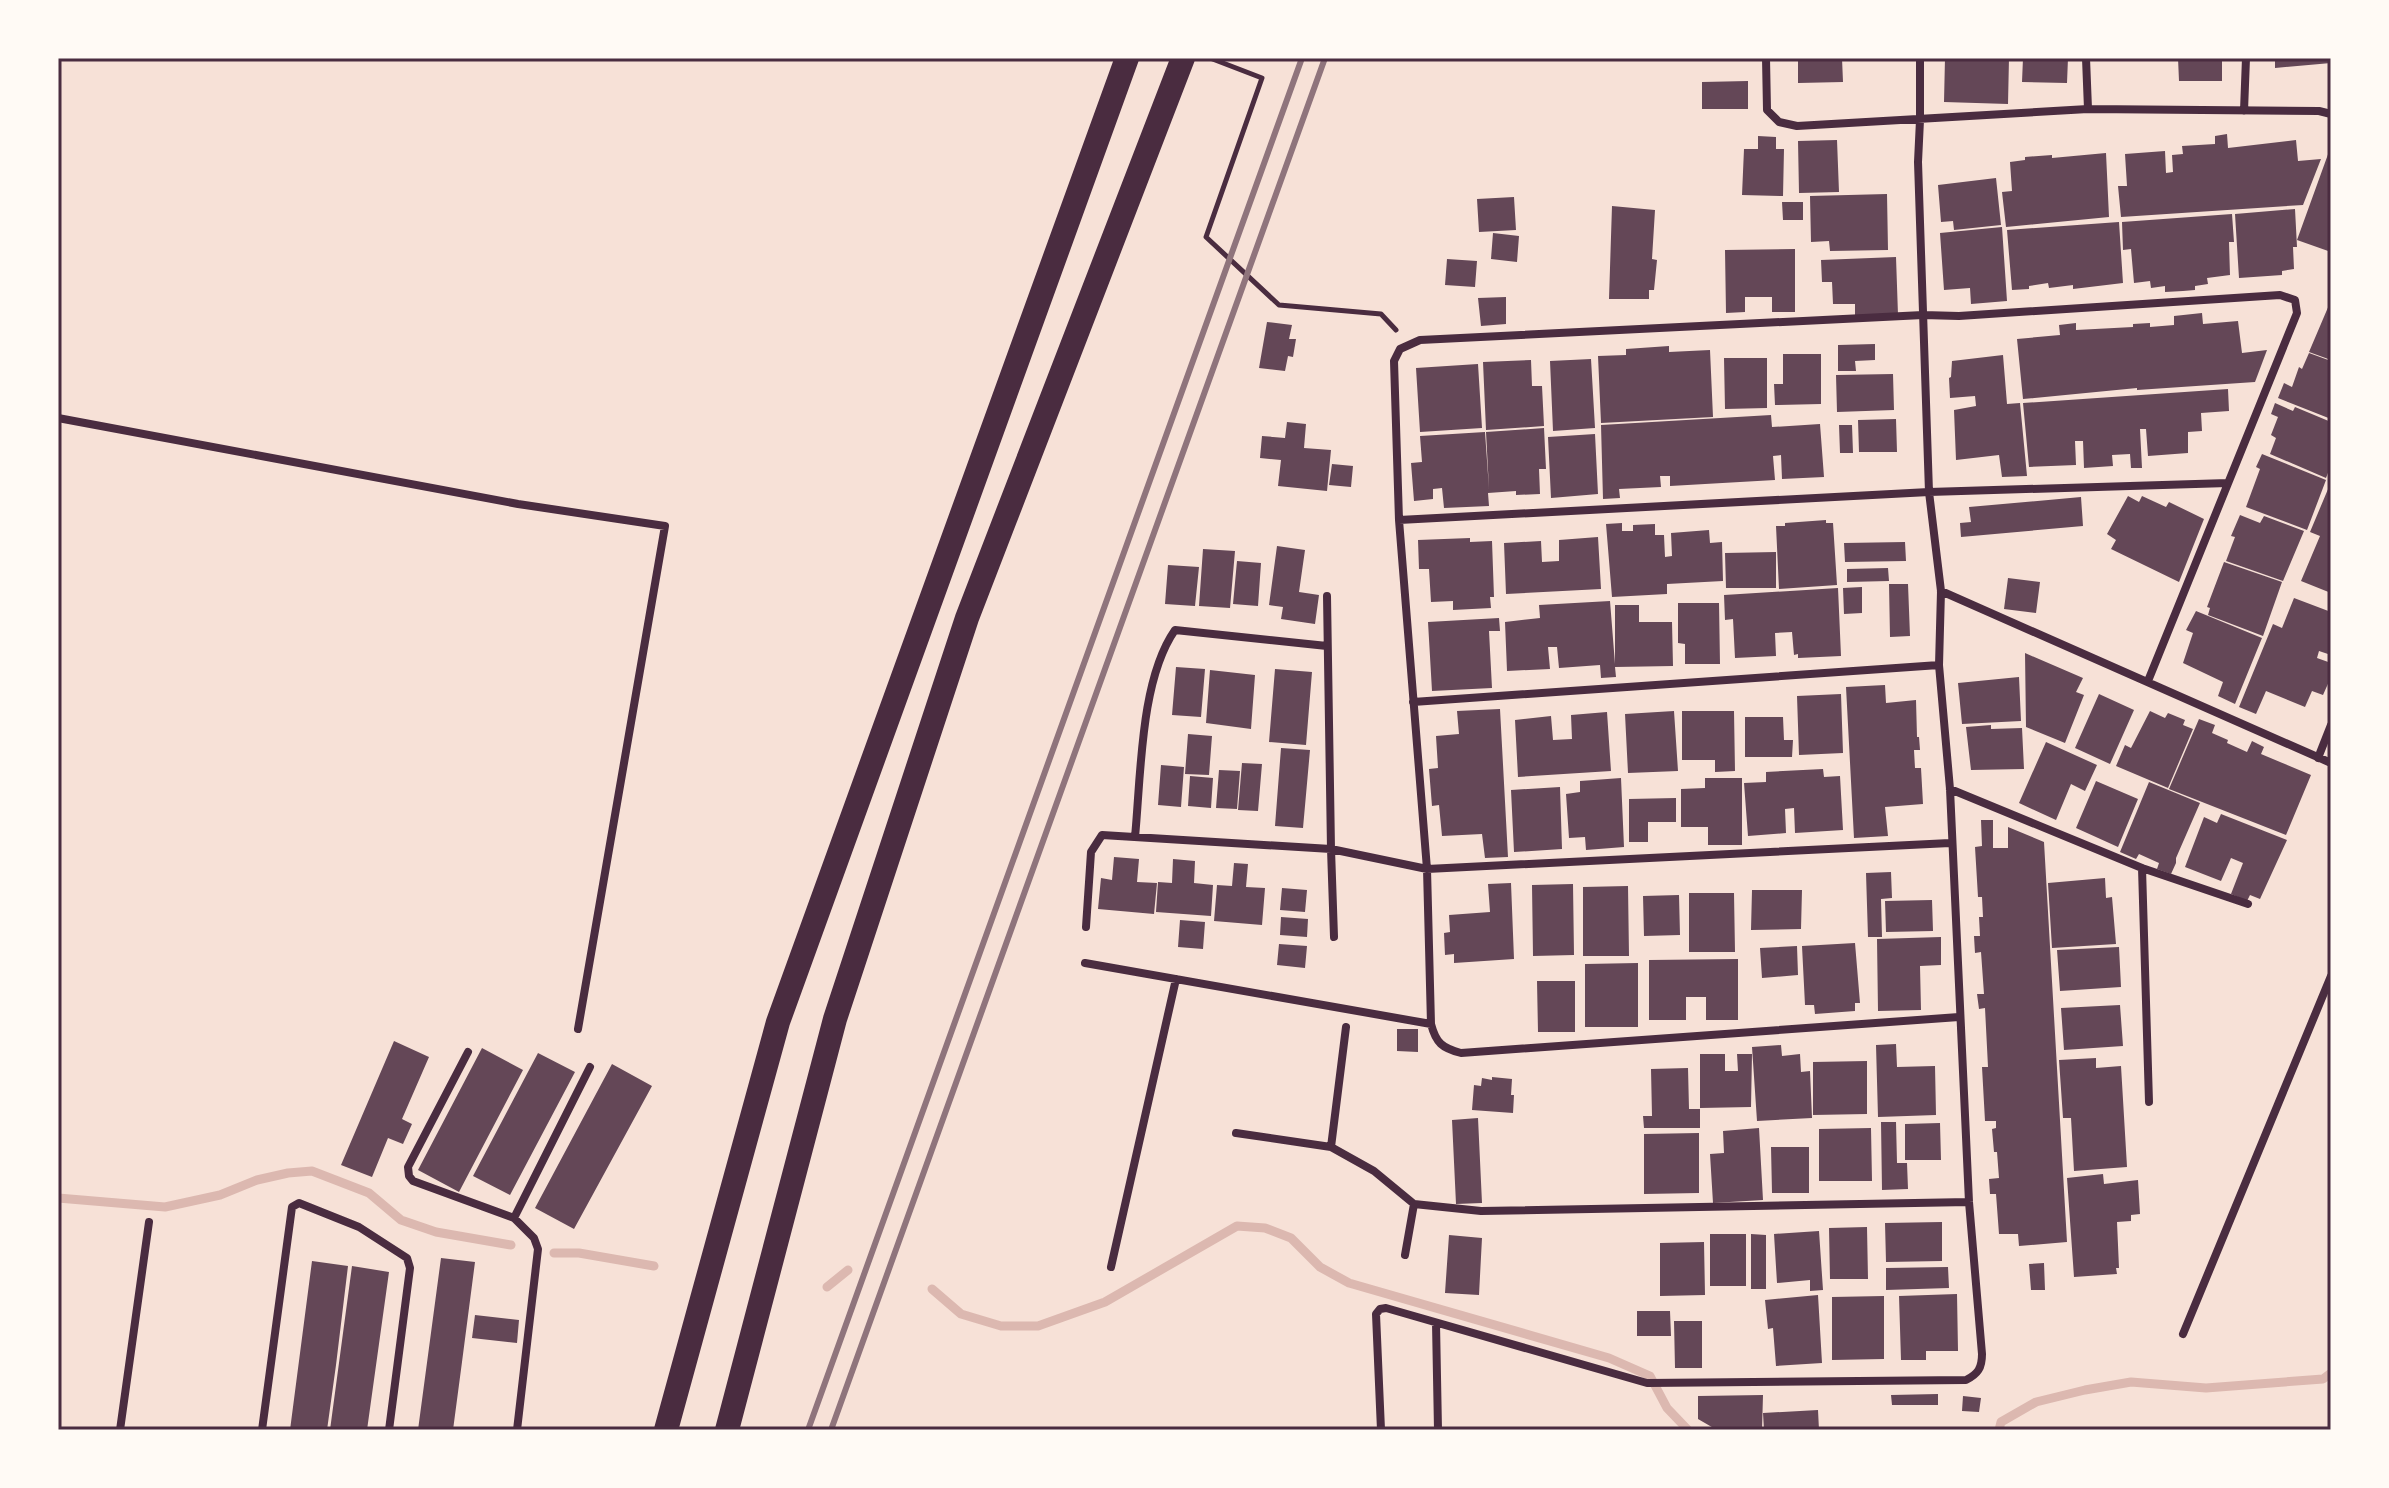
<svg xmlns="http://www.w3.org/2000/svg" width="2389" height="1488" font-family="'Libre Baskerville',serif">
<style>
.lines{fill:none;stroke-linecap:round;stroke-linejoin:round}
.stream{stroke:#dcb8b0;stroke-width:9}
.building{fill:#644757}
.path{stroke:#4a2c40;stroke-width:5}
.minor{stroke:#4a2c40;stroke-width:8}
.motorway{stroke:#4a2c40;stroke-width:24}
.rail{stroke:#8f747c;stroke-width:6}
.neatline{fill:none;stroke:#4a2c40;stroke-width:3}
</style>
<rect width="100%" height="100%" fill="#f7e1d7"/>
<g class="lines">
<path class="stream" d="M58,1198l107,9 55,-12 37,-15 31,-7 24,-2 57,22 32,27 35,12 75,13
M554,1253h25l75,13
M827,1287l21,-17
M932,1289l29,25 40,12h37l67,-24 132,-76 28,2 26,10 29,29 29,16 260,75 41,18 17,32 21,22
M1999,1430l2,-8 35,-20 49,-12 46,-8 75,6 117,-9 8,-6"/>
</g>
<path class="building" d="M1798,58h44l1,24 -45,1z
M1945,58h64l-1,46 -64,-2z
M2023,58h45l-1,25 -45,-1z
M2178,58h44v23h-43z
M2275,58h56v5l-56,5z
M1748,81v28h-46v-27z
M2227,134l1,14 68,-8 2,21 23,-2 -18,46 -182,12 -3,-31h9l-2,-32 40,-3 1,22 7,-1 -1,-17 11,-1 -1,-8 33,-2v-8z
M1758,136l18,1v12h8l-1,47 -41,-1 2,-46h14z
M1837,140l2,52 -40,1 -1,-52z
M2331,146v106l-34,-12z
M2106,153l3,64 -103,10 -4,-35 10,-1 -2,-29 15,-2v-3l27,-2v3z
M1996,178l5,47 -47,5 -1,-9 -12,1 -3,-37z
M1887,194l1,56 -58,1 -1,-10 -18,1 -1,-46z
M1514,197l2,33 -37,2 -2,-33z
M1782,202h21v18h-20z
M1612,206l43,4 -3,49 5,1 -3,30h-5v9h-40z
M2295,209l2,38h-4l1,22 -12,2v4l-43,3 -4,-64z
M2232,214l2,28h-5l1,33 -23,3 1,6 -13,2v4l-12,1 -18,1v-6l-14,2 -1,-7 -16,2 -3,-34 -8,1 -1,-28z
M2119,222l4,61 -50,6v-4l-24,3 -1,-5 -19,3v3l-17,1 -5,-60z
M2002,227l5,74 -36,3 -1,-16 -26,2 -4,-57z
M1493,233l26,3 -2,26 -26,-3z
M1795,249v63h-23v-15h-27v15l-19,1 -1,-63z
M1896,257l2,58 -43,1v-12h-22l-1,-22h-10l-1,-22z
M1447,259l30,2 -2,26 -30,-2z
M1506,297v27l-25,2 -3,-28z
M2329,305l2,1v54l-22,-8z
M2202,313l1,11 35,-3 4,32 25,-3 -12,32 -118,8v-2l-114,11 -6,-60 43,-4 -1,-10 17,-2v7l57,-3v-3l17,-1v4l24,-2v-9z
M1267,322l25,3 -3,14h7l-3,18 -5,-1 -3,15 -26,-3z
M1875,344v16l-20,1 1,10h-18v-26z
M1669,346v6l41,-2 3,67 -112,6 -3,-67 28,-1v-6z
M2309,353l22,8v58l-53,-21 6,-15 8,4 7,-20 3,2z
M1783,354h38v50l-46,1 -1,-21h9z
M2003,355l4,49 13,-1 7,73 -25,1 -3,-22 -43,5 -2,-50 22,-4 -1,-10 -25,2 -1,-20 2,-1 1,-16z
M1724,358h43v50l-42,1z
M1591,359l4,69 -42,3 -3,-70z
M1531,360l1,26h10l2,40 -58,4 -3,-68z
M1478,364l4,64 -62,4 -4,-64z
M1893,374l1,36 -57,2 -1,-37z
M2228,389l1,22 -28,2 1,18 -14,1v21l-40,3 -2,-27h-6l2,39h-11l-1,-14 -18,1 1,11 -29,2 -1,-27h-8l1,24 -47,2 -6,-64z
M2275,403l18,8 2,-4 36,15v43l-5,13 -56,-24 6,-16 -5,-3 7,-18 -7,-3z
M1771,415l1,12 48,-3 4,53 -42,2 -1,-24 -8,1 2,24 -105,6v-10h-10l1,11 -42,2 1,9 -17,1 -2,-74z
M1896,419l1,33h-38l-1,-32z
M1287,422l19,2 -2,24 27,2 -4,41 -49,-5 3,-26 -21,-2 2,-22 23,2z
M1839,425h13l1,28h-13z
M1544,428l2,41h-7l1,25 -24,1v-4l-28,2 1,13 -45,2 -2,-20 -9,1v10l-19,2 -3,-38 11,-1 -2,-26 65,-4 4,57 -3,-57z
M1595,434l3,60 -47,4 -3,-61z
M2262,454l64,26 -19,50 -61,-23 14,-38 -4,-2z
M1332,464l21,2 -2,21 -22,-2z
M2331,482v111l-30,-12 19,-45 -10,-4z
M2128,496l11,6 3,-6 24,11 3,-5 35,17 -25,63 -68,-33 5,-9 -9,-6z
M2081,497l2,29 -122,11 -1,-14 11,-1 -2,-15z
M2240,515l20,8 4,-7 40,15 -21,50 -57,-20 9,-24 -4,-1z
M1826,520v3h7l4,62 -58,4 -3,-63h9v-3z
M1622,523v8h11v-6l22,-1v11h9l1,22 7,-1 -1,-23 38,-3 1,13 12,-1 1,39 -56,3v10l-55,3 -6,-73z
M1598,537l3,52 -95,5 -2,-51 37,-2 1,21 17,-1v-21z
M1470,538v4l22,-1 2,56h-4l1,11 -38,2v-9l-22,1 -2,-33h-10l-1,-29z
M1905,542l1,19 -61,1 -1,-19z
M1277,546l28,4 -6,42 20,3 -4,29 -34,-5 2,-12 -14,-2z
M1203,549l32,2 -5,57 -31,-2z
M1776,552v36h-50l-1,-35z
M1237,561l24,2 -3,43 -25,-2z
M2224,562l58,20 -19,54 -55,-21 2,-7 -3,-1z
M1168,565l31,2 -4,39 -30,-2z
M1888,568l1,13 -42,1v-13z
M2008,578l32,4 -4,31 -32,-4z
M1889,584h19l2,52 -20,1z
M1862,587v26l-18,1 -1,-26z
M1838,588l3,68 -43,2v-4l-4,1 -2,-23 -17,1 1,23 -41,2 -2,-39 -8,1 -1,-25z
M2294,598l37,14v34l-3,8 -9,-3 -2,7 14,5v14l-8,18 -11,-4 -7,16 -39,-16 -10,23 -17,-7 34,-83 9,4z
M1610,601l5,63v-59h24v17h33l1,44 -58,1 1,10 -15,1 -1,-13 -41,3 -2,-21h-9l2,22 -43,2 -2,-49 35,-4 -1,-13z
M1678,603h41l1,61h-35v-20l-7,-1z
M2196,611l66,27 -27,66 -17,-8 5,-14 -40,-19 10,-30 -7,-3z
M1499,618l1,13h-11l3,57 -60,3 -4,-69z
M2025,653l58,25 -7,14 8,3 -19,48 -39,-16z
M1176,667l29,2 -4,48 -29,-2z
M1275,669l37,3 -6,73 -37,-3z
M1210,670l45,5 -4,54 -45,-6z
M2019,677l2,44 -59,3 -4,-41z
M1885,685l1,18 30,-3 1,37h2l1,13h-6l1,18h6l2,36 -38,3 3,29 -34,2 -8,-151z
M1841,694l2,59 -44,2 -2,-59z
M2099,694l35,16 -24,54 -35,-16z
M1500,709l8,148 -23,1 -3,-24 -40,2 -3,-31 -7,1 -3,-37 9,-1 -2,-32 23,-2 -2,-23z
M1674,711l4,60 -50,2 -3,-59z
M1682,711h52l1,60 -20,1v-12h-33z
M2150,711l15,7 3,-5 17,7 -2,5 10,4 -25,59 -52,-22 9,-21 6,3z
M1607,712l4,59 -93,6 -3,-57 36,-4 2,24 19,-1 -1,-24z
M1745,717h38l1,23h9l-1,17h-47z
M2199,719l16,6 -3,8 16,7 -1,3 20,9 5,-11 12,6 -3,7 50,21 -25,60 -117,-46z
M1991,725v4l31,-1 2,41 -53,1 -5,-43z
M1188,734l24,2 -3,39 -24,-1z
M2046,742l51,23 -12,26 -14,-7 -15,36 -37,-17z
M1281,748l29,2 -7,78 -28,-2z
M1242,763l20,1 -4,47 -20,-1z
M1161,765l23,2 -3,40 -23,-2z
M1823,769l1,8 16,-1 3,54 -48,3 -1,-25 -9,1 1,24 -38,3 -4,-53 22,-1v-10z
M1219,770l21,1 -3,38 -21,-1z
M1190,776l23,2 -2,30 -23,-2z
M1621,778l3,69 -38,3 -1,-13 -16,1 -3,-44 14,-2v-11z
M1705,778h37v67h-34v-18h-27v-38l24,-1z
M2096,781l42,18 -20,48 -42,-19z
M2149,782l51,21 -24,55v5l-5,11 -14,-5 2,-6 -20,-9 -3,5 -16,-7z
M1560,787l2,62 -48,3 -3,-62z
M1676,798v24h-28v20h-19v-43z
M2221,814l66,26 -27,59 -10,-4 -3,6 -16,-7 12,-31 -12,-5 -10,23 -36,-14 19,-50 13,6z
M1981,820h12v28h15v-21l36,15 23,400 -48,4 -1,-12h-19l-3,-40h-6l-1,-15 10,-1 -2,-26h-3l-2,-23 4,-1v-7h-11l-3,-54h6l-3,-59 -6,1 -2,-15h7l-3,-42 -6,1 -1,-17h6l-1,-19h4l-1,-20h-4l-3,-50 7,-1z
M1114,857l25,2 -2,23 20,1 -3,31 -56,-5 3,-31 11,2z
M1173,859l22,2 -1,22 19,2 -2,31 -55,-4 2,-30 14,1z
M1234,863l14,1 -2,23 19,1 -3,37 -48,-4 3,-36 15,1z
M1891,872l1,26 -11,1 1,38h-14l-2,-64z
M2105,878l1,20 6,-1 4,47 -64,4 -4,-65z
M1511,883l3,76 -60,4v-9l-9,1 -1,-22 6,-1 -1,-17 41,-3 -2,-28z
M1573,884l1,71 -41,1 -1,-71z
M1628,886l1,70h-46v-69z
M1282,888l25,2 -2,22 -25,-2z
M1752,890h50l-1,39 -50,1z
M1689,893h45l1,59h-46z
M1679,895l1,40 -36,1 -1,-40z
M1932,900l1,31 -47,1 -1,-31z
M1281,917l27,2 -1,18 -27,-2z
M1180,920l25,2 -2,27 -25,-2z
M1941,937v28l-21,1 1,44 -43,1 -1,-72z
M1855,943l5,60h-5v8l-40,3 -1,-9h-9l-3,-59z
M1279,944l28,2 -2,22 -28,-3z
M1797,946l1,29 -36,3 -2,-30z
M2119,947l2,40 -61,4 -3,-41z
M1738,959v61h-32v-23h-20v23h-37v-60z
M1638,963v64h-53v-63z
M1537,981h38v51h-37z
M2120,1005l3,41 -59,4 -3,-42z
M1397,1029h21v23l-21,-1z
M394,1041l35,16 -27,62 10,5 -9,20 -15,-6 -16,39 -31,-12z
M1896,1044l1,23 38,-1 1,49 -58,2 -2,-72z
M1781,1045l1,11 18,-2 1,18 9,-1 2,47 -55,3 -5,-74z
M482,1048l41,22 -64,122 -41,-22z
M538,1053l37,19 -65,123 -37,-19z
M1700,1054h25v17h13l-1,-17h15l-1,53 -51,1z
M2096,1058v10l25,-2 6,101 -53,4 -3,-53h-8l-4,-58z
M1867,1061v53l-54,1v-53z
M612,1064l40,22 -78,143 -39,-21z
M1688,1068l1,41h11v19h-56l-1,-12h9l-1,-47z
M1492,1077l20,2 -1,16h3l-1,18 -41,-3 2,-25 7,1 1,-8 10,2z
M1478,1118l4,85 -26,1 -4,-84z
M1881,1122h15l1,41h10l1,26 -26,1z
M1940,1123l1,37h-36v-36z
M1759,1128l4,72 -50,3 -3,-49 14,-1 -1,-22z
M1871,1128l1,53h-53v-52z
M1699,1133v60l-55,1v-60z
M1771,1147h38v46h-37z
M2103,1174l1,10 34,-4 2,34 -9,1v6l-14,1 2,46h-3l1,6 -43,3 -7,-99z
M1942,1222v39l-56,1 -1,-39z
M1867,1227l1,52h-38l-1,-51z
M1819,1231l4,59 -13,1v-11l-33,3 -3,-49z
M1710,1234h36v52h-36z
M1751,1234l15,1v54h-15z
M1449,1235l33,3 -3,57 -34,-2z
M1704,1242l1,53 -45,1v-53z
M441,1258l34,4 -13,100 -9,68h-35z
M312,1261l36,5 -12,99 -9,65h-37z
M2044,1263l1,27h-14l-2,-26z
M352,1266l37,6 -22,158h-37z
M1948,1267l1,21 -63,2v-22z
M1957,1294l1,57h-32v9h-25l-2,-64z
M1818,1295l4,68 -46,3 -3,-38 -5,1 -3,-29z
M1884,1296v63l-52,1v-63z
M1637,1311h33l1,25h-34z
M475,1315l44,5 -2,23 -45,-5z
M1674,1321h28v47h-27z
M1938,1394v11h-46l-1,-10z
M1763,1395l-1,35h-45l-19,-11v-23z
M1963,1396l18,2 -2,14 -17,-1z
M1818,1410l1,20h-55l-1,-17z"/>
<g class="lines">
<path class="path" d="M1210,58l52,20 -56,159 73,68 102,9 15,16"/>
<path class="minor" d="M1766,58l1,52 12,12 18,4 291,-17 231,2 12,3
M2086,58l2,51
M2244,111l2,-53
M58,418l460,86 147,22 -87,503
M1399,520l530,-28 299,-9
M1941,591l390,172
M1327,596l4,253 3,88
M1413,702l526,-37
M2318,758l13,-33
M1950,789l192,79 106,36
M1135,837c6,-61 5,-157 40,-207l152,16
M2142,868l7,234
M1086,927l5,-75 11,-17 229,14 96,20 523,-26
M1085,963l346,61
M1959,1017l-498,36c-19,-5 -25,-10 -30,-29l-4,-155 -28,-349 -5,-159 6,-12 20,-9 503,-25 36,1 321,-21 15,5 2,13 -149,368
M1346,1027l-15,120 43,24 40,33 67,7 488,-9
M468,1052l-60,115 1,9 4,5 101,37 76,-151
M1236,1133l95,14
M514,1218l20,20 4,11 -21,181
M1405,1255l9,-51
M1111,1267l65,-288
M1436,1323l2,107
M2183,1334l148,-358
M120,1430l29,-208
M262,1430l30,-223 7,-4 60,24 48,31 3,10 -21,162
M1381,1430l-5,-116 4,-5 6,-1 261,75 319,-3c12,-6 16,-12 16,-26l-13,-152 -19,-413 -11,-124 2,-74 -12,-99 -11,-330 2,-42v-62"/>
<path class="motorway" d="M666,1430l112,-408 349,-964
M727,1430l108,-411 132,-401 216,-560"/>
<path class="rail" d="M808,1430l494,-1372
M831,1430l494,-1372"/>
</g>
<rect width="2389" height="1488" fill="none" stroke="#fffaf5" stroke-width="120"/>
<rect x="60" y="60" width="2269" height="1368" class="neatline"/>
</svg>
